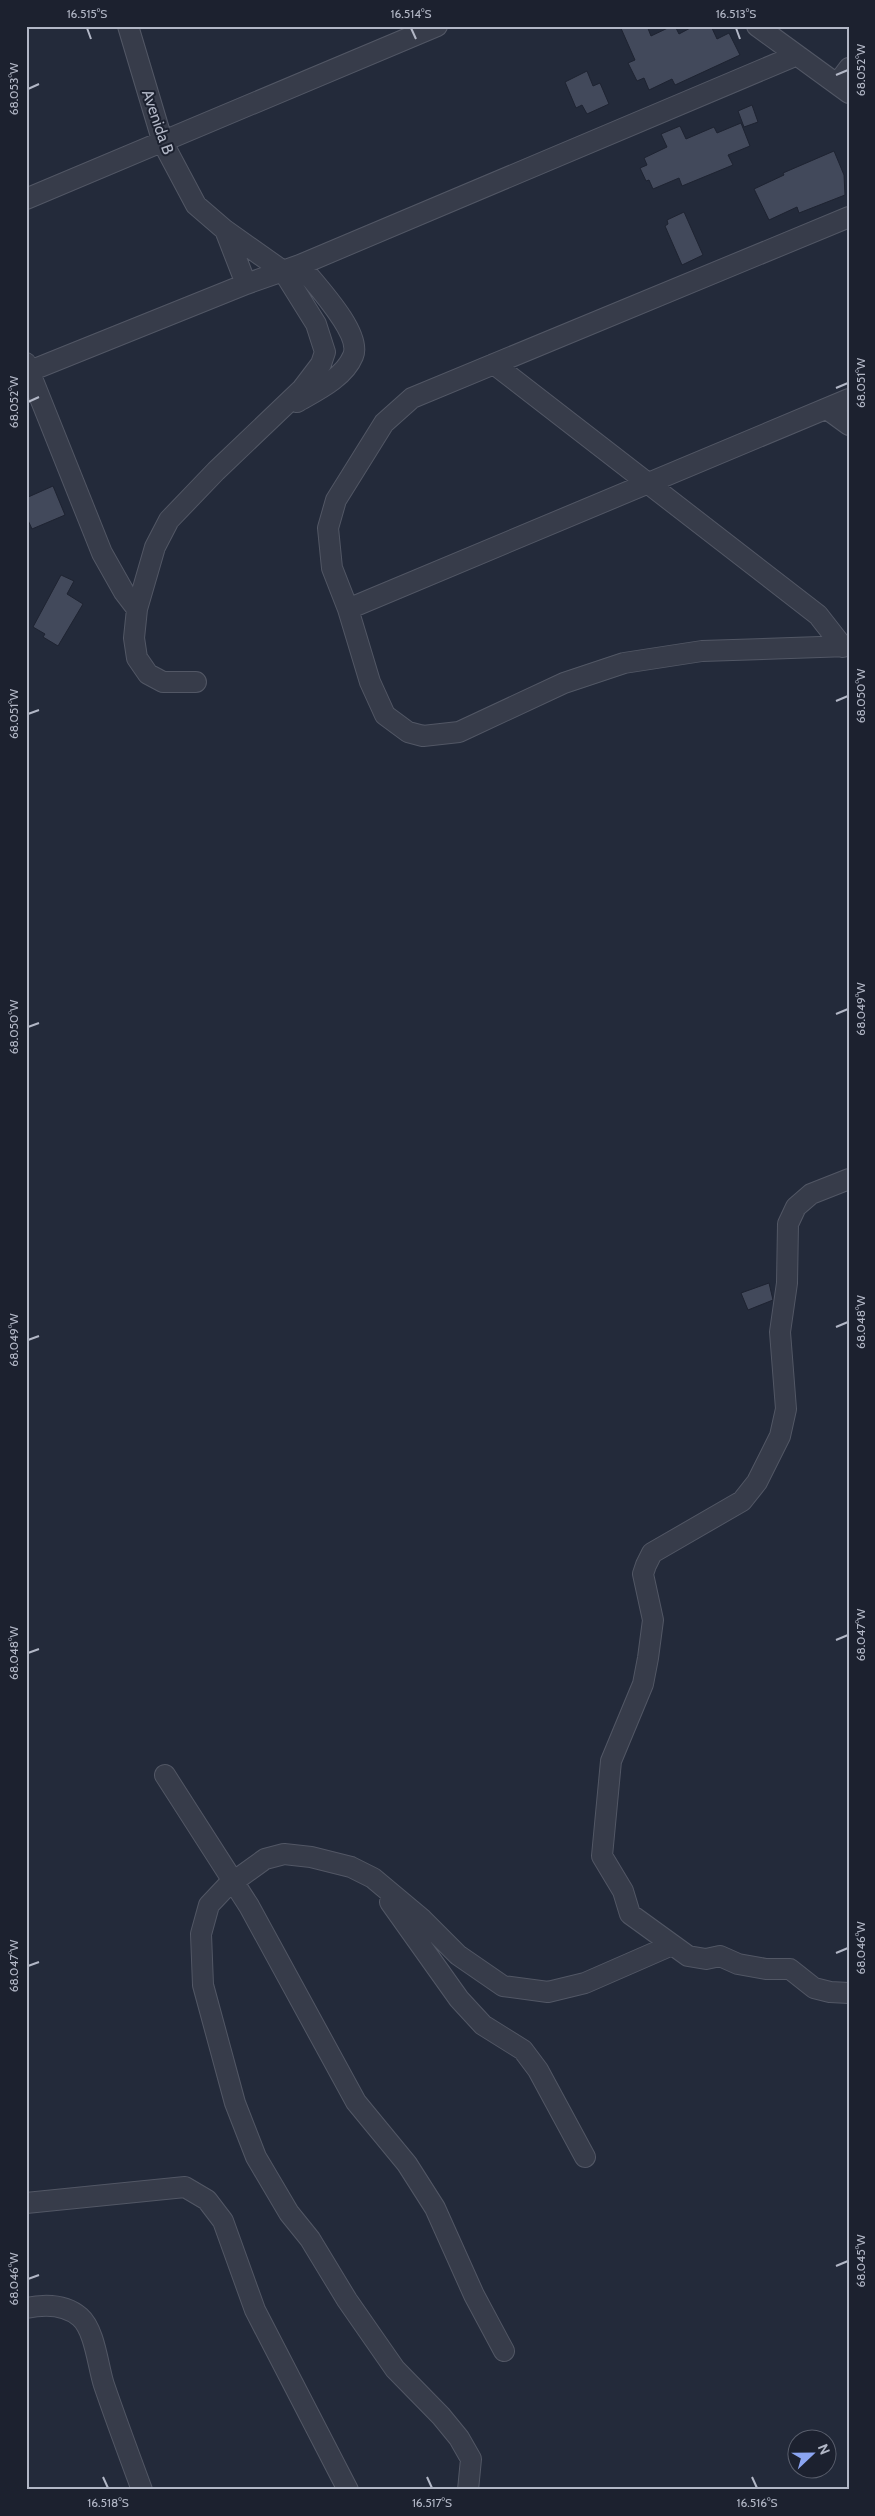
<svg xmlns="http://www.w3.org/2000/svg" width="875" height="2516" font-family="Cabin,sans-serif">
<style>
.building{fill:#42495b;stroke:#1e2331}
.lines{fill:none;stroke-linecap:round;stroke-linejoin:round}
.minor-casing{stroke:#525765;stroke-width:22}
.minor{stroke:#373c4a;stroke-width:20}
.ticks{fill:none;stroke:#b2b7c6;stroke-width:2}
.labels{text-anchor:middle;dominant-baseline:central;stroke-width:4;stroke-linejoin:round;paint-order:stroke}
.street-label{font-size:16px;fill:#b2b7c6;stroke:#1c212f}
.neatline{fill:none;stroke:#b2b7c6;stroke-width:2}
.ticks-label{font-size:12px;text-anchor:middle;fill:#b2b7c6}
</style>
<rect width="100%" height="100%" fill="#232a3a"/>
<path class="building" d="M620,26h27l4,10 21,-10h3l4,8 15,-8h17l6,13 12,-6 11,22 -65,30 -3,-6 -23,11 -5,-12 -7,3 -9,-18 7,-3z
M587,71l6,15 7,-3 9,21 -22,10 -5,-9 -6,3 -11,-26z
M752,105l6,17 -14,5 -6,-16z
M741,123l9,23 -22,9 5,10 -51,21 -3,-8 -26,11 -4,-9 -3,1 -6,-13 7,-3 -3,-7 23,-11 -6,-13 19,-8 6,13 28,-12 3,6z
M834,151l10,24 1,20 -46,18 -2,-6 -28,13 -15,-31 30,-14 -1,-2z
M684,212l19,43 -21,10 -17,-39 3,-2 -1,-4z
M53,486l12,29 -33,14 -6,-13v-18z
M61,575l13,6 -7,13 16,10 -25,42 -15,-9 2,-3 -12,-7z
M769,1283l4,17 -25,10 -7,-17z"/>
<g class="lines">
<defs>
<path id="minor" d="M128,26l35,117 33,62 29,25 58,41 33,53 9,28 -4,12 -19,25 -86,82 -47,49 -14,27 -18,62 -3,29 3,20 11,16 15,8h33
M757,26l92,67
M837,84l12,-16
M26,199l411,-173
M849,217l-437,181 -28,25 -48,77 -8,28 4,40 16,41 22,73 15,33 23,17 15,4 36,-4 105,-49 60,-20 78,-12 147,-5
M225,230l21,54
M26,363l76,190 22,39 13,17
M494,364l324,251 25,32
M30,371l216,-87 54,-19 497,-210
M297,402c19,-11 47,-24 56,-46 10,-23 -40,-74 -53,-91
M827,409l22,16
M348,609l501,-210
M849,1179l-38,15 -15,13 -8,17 -1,59 -7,49 6,77 -6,27 -23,46 -15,19 -90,52 -6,12 -3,9 10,46 -5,38 -5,26 -32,77 -9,95 21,35 7,23 58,42 18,3 14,-3 18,8 28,5h24l24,19 16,4 19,1
M165,1775l84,131 107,196 51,62 28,44 39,87 30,56
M390,1902l69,97 24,26 40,25 15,20 47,87
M26,2203l159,-16 22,13 16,21 32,89 93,180
M26,2308c19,-4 39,-4 54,9 15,13 18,50 24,68 12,35 25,70 38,105
M468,2490l3,-31 -12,-21 -18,-22 -46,-47 -48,-69 -37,-61 -21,-26 -33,-56 -21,-54 -32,-118 -2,-51 8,-29 17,-18 39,-28 19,-5 27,3 40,10 22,11 49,41 36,36 45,31 45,6 37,-9 87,-38"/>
</defs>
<use href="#minor" class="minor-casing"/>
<use href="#minor" class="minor"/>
</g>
<path class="ticks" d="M87,28l4,11M411,28l5,11M736,28l4,11M836,75l12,-5M28,89l11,-5M836,388l12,-5M28,402l11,-5M836,701l12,-5M28,714l11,-4M836,1014l12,-5M28,1027l11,-4M836,1327l12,-5M28,1340l11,-4M836,1640l12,-5M28,1653l11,-4M836,1953l12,-5M28,1966l11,-4M836,2266l12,-5M28,2279l11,-4M103,2477l5,11M427,2477l5,11M752,2477l5,11"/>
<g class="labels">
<g class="street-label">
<text transform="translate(158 122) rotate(71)">Avenida B</text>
</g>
</g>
<rect width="875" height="2516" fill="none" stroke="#1c212f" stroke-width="55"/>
<g transform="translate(812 2454) rotate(68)"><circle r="24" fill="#1c212f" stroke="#585d6b"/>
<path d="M0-4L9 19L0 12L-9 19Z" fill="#8ba5f2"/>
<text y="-8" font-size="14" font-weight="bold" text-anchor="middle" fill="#b2b7c6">N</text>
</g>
<rect x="28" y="28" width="820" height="2460" class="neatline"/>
<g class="ticks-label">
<text x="87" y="18">16.515°S</text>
<text x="411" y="18">16.514°S</text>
<text x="736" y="18">16.513°S</text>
<text transform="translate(861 70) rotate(-90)" y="4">68.052°W</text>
<text transform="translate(14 89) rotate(-90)" y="4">68.053°W</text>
<text transform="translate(861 383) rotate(-90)" y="4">68.051°W</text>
<text transform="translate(14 402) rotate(-90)" y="4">68.052°W</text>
<text transform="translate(861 696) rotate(-90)" y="4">68.050°W</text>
<text transform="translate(14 714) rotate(-90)" y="4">68.051°W</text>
<text transform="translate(861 1009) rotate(-90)" y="4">68.049°W</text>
<text transform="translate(14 1027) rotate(-90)" y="4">68.050°W</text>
<text transform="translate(861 1322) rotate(-90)" y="4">68.048°W</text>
<text transform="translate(14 1340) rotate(-90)" y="4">68.049°W</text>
<text transform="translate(861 1635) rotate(-90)" y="4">68.047°W</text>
<text transform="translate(14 1653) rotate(-90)" y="4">68.048°W</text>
<text transform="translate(861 1948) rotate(-90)" y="4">68.046°W</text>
<text transform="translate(14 1966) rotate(-90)" y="4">68.047°W</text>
<text transform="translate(861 2261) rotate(-90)" y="4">68.045°W</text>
<text transform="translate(14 2279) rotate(-90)" y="4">68.046°W</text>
<text x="108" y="2507">16.518°S</text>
<text x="432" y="2507">16.517°S</text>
<text x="757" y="2507">16.516°S</text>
</g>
</svg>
